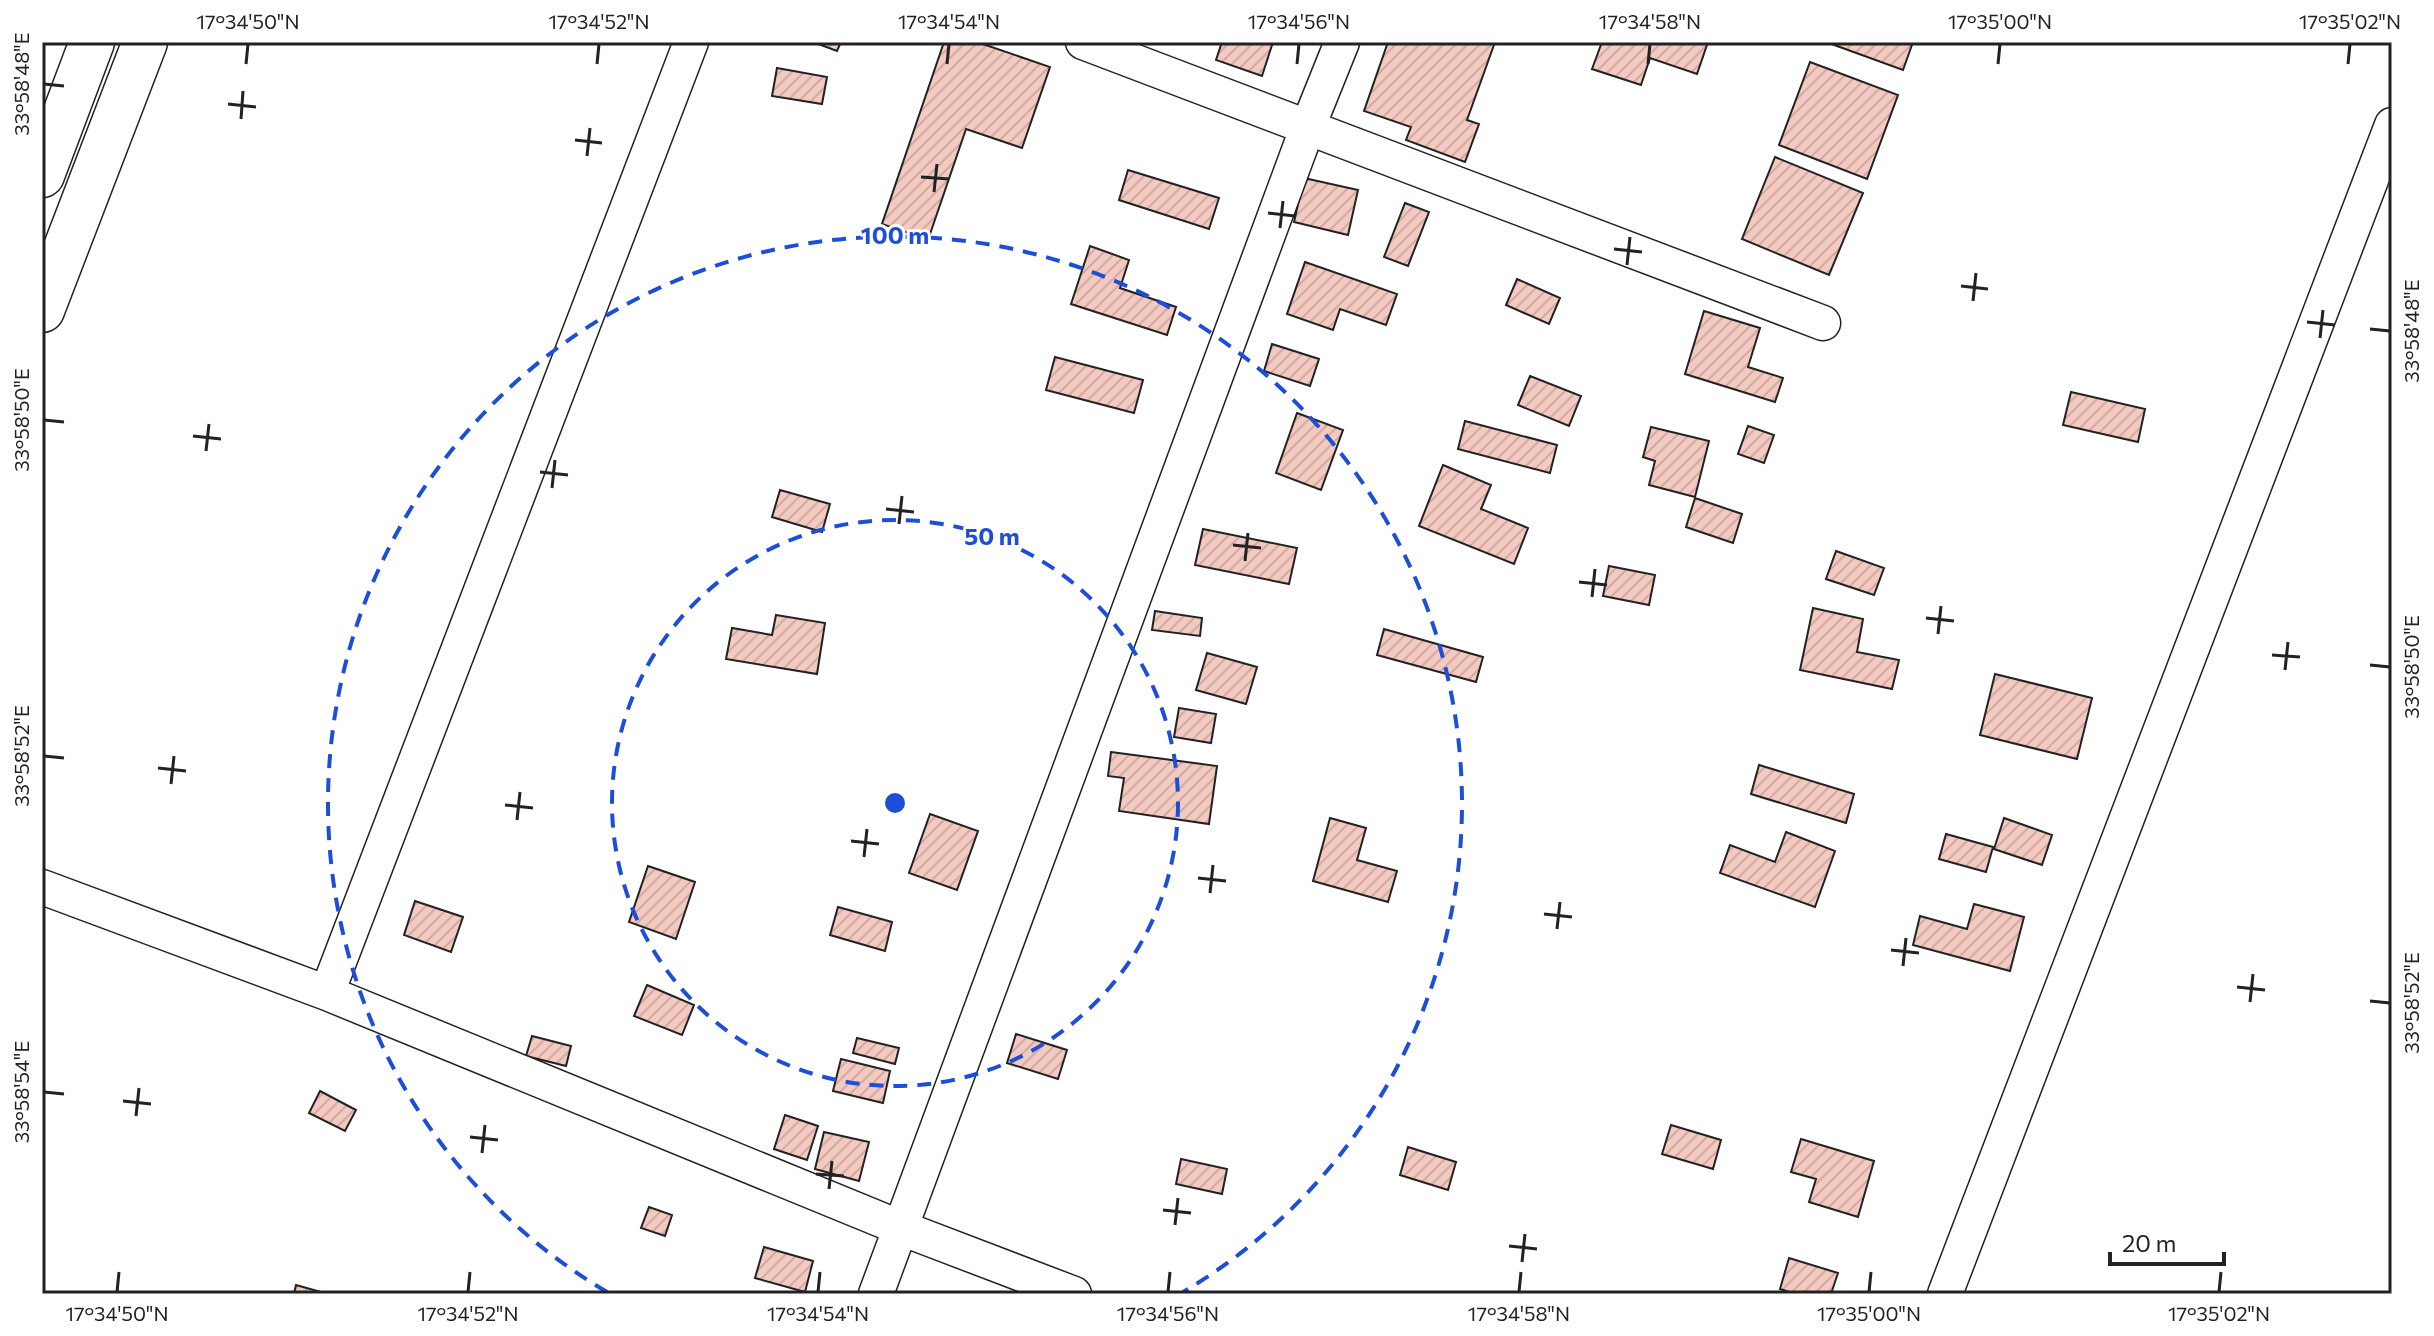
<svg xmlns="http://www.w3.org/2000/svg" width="2434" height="1336" font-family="Commissioner,sans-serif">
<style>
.building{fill:url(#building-hatch);stroke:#222;stroke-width:2}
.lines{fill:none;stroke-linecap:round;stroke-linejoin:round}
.minor-casing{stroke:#222;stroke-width:37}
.primary-casing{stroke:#222;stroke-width:47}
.minor{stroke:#fff;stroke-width:34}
.primary{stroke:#fff;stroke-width:44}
.ticks{fill:none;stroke:#222;stroke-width:3}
.ring{fill:none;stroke:#1d4ed8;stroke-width:4;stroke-dasharray:14 10}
.centre{fill:#1d4ed8;stroke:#fff;stroke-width:4}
.ring-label{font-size:24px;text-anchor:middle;font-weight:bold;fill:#1d4ed8;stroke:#fff;stroke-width:6;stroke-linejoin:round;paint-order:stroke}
.neatline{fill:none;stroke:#222;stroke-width:3}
.ticks-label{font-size:20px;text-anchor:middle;fill:#222}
</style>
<defs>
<pattern id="building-hatch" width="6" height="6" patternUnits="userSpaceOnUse" patternTransform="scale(2)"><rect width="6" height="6" fill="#f3c9c0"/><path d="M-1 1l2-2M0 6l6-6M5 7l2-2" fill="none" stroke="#d0aca5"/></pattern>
</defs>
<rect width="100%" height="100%" fill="#fff"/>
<path class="building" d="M813,42h28l-4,9z
M944,42h33l73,25 -28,81 -56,-19 -38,111 -46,-16z
M1222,42h51l-11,34 -46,-16z
M1388,42h107l-28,78 12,4 -14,38 -59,-22 5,-13 -47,-16z
M1602,42h106l-11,32 -47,-16 -9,27 -49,-16z
M1826,42h87l-10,28z
M1810,62l88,33 -31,84 -88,-34z
M777,68l50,9 -5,27 -50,-8z
M1775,157l88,36 -34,82 -87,-36z
M1128,170l91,28 -10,31 -90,-29z
M1304,178l54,12 -10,45 -54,-13z
M1405,203l24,9 -21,54 -24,-9z
M1090,246l39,14 -9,28 56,19 -9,28 -96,-31z
M1305,262l92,32 -11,31 -46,-16 -7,21 -46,-16z
M1517,279l43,19 -11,26 -43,-19z
M1704,311l56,17 -12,39 35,11 -8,24 -90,-28z
M1272,344l47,15 -9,27 -46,-15z
M1055,357l88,23 -9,33 -88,-23z
M1530,376l51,20 -12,30 -51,-21z
M2071,392l74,17 -7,33 -75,-17z
M1297,413l46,17 -22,60 -45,-17z
M1465,421l92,24 -7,28 -92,-24z
M1748,426l26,9 -10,28 -26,-9z
M1651,427l58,14 -14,56 -46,-12 6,-24 -12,-4z
M1443,465l48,20 -10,24 47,19 -14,36 -95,-38z
M780,490l50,14 -8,28 -50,-15z
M1695,498l47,16 -9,29 -47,-16z
M1203,529l94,19 -8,36 -94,-19z
M1836,551l48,17 -10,27 -48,-16z
M1609,566l46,9 -6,30 -46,-9z
M1813,608l50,11 -6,33 42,8 -7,29 -92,-19z
M1155,611l47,7 -2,18 -48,-6z
M776,615l49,8 -8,51 -91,-15 6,-31 40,7z
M1384,629l99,28 -7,25 -99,-27z
M1207,653l50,14 -11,37 -50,-14z
M1995,674l97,24 -15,61 -97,-24z
M1179,708l37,6 -5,29 -37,-6z
M1111,752l106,14 -8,58 -90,-13 5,-33 -16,-2z
M1759,765l95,29 -8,29 -95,-29z
M930,814l48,17 -21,59 -48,-17z
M1330,818l36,10 -9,32 40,11 -9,31 -75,-21z
M2004,818l48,17 -10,30 -48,-16z
M1786,832l49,19 -20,56 -95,-34 10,-28 45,17z
M1946,834l47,13 -7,25 -47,-13z
M648,866l47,16 -19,57 -47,-17z
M415,901l48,16 -12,35 -47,-17z
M1974,904l50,13 -14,54 -97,-26 7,-29 47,13z
M838,907l54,15 -7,29 -55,-16z
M647,985l47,20 -12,30 -48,-19z
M1016,1034l51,16 -9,29 -51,-16z
M532,1036l39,10 -5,20 -40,-10z
M857,1038l42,10 -4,16 -42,-11z
M841,1059l49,12 -7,32 -50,-12z
M320,1091l36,19 -11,21 -36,-18z
M785,1115l33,11 -11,34 -33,-11z
M1671,1125l50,15 -8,29 -51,-15z
M824,1132l45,10 -10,39 -44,-12z
M1801,1139l73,22 -16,56 -49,-15 7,-23 -25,-7z
M1408,1147l48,15 -8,28 -48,-15z
M1181,1159l46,10 -5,25 -46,-10z
M649,1207l23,8 -7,21 -24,-8z
M764,1247l49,14 -8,31 -50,-14z
M1789,1258l49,15 -7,21h-35l-16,-5z
M296,1285l32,9h-34z"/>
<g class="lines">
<defs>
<path id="minor" d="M1083,42l740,281
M42,887l285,106 574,235 173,66
M327,993l364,-951
M876,1294l431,-1165 35,-87
M1945,1294l447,-1169"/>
<path id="primary" d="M42,175l50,-133
M42,310l103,-268"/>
</defs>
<use href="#minor" class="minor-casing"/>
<use href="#primary" class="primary-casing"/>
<use href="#minor" class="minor"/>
<use href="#primary" class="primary"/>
</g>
<path class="ticks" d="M246,64l2,-20M597,64l2,-20M947,64l2,-20M1297,64l2,-20M1648,64l2,-20M1998,64l2,-20M2348,64l2,-20M44,84l20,2M228,104l28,3M241,119l2,-28M575,140l27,3M587,156l3,-28M921,177l28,2M934,192l3,-28M1268,213l27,3M1280,228l3,-27M1614,249l28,3M1627,265l3,-28M1961,286l27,3M1973,301l3,-28M2307,322l28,3M2370,329l20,2M2320,338l3,-28M44,420l20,2M193,436l28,3M206,451l3,-27M540,472l28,3M552,488l3,-28M886,509l28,3M899,524l3,-28M1233,545l28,3M1245,561l3,-28M1579,582l28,3M1592,597l3,-28M1926,618l28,3M1938,634l3,-28M2272,655l28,2M2370,665l20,2M2285,670l3,-28M44,756l20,2M158,768l28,3M171,784l3,-28M505,805l28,3M517,820l3,-28M851,841l28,3M864,857l3,-28M1198,878l28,3M1210,893l3,-28M1544,914l28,3M1557,929l3,-27M1891,950l28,3M1903,966l3,-28M2237,987l28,3M2370,1001l20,2M2250,1002l3,-28M44,1092l20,2M123,1101l28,3M136,1116l3,-28M470,1137l28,3M482,1153l3,-28M816,1174l28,2M829,1189l3,-28M1163,1210l28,3M1175,1225l3,-27M1509,1246l28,3M1522,1262l3,-28M117,1292l2,-20M468,1292l2,-20M818,1292l2,-20M1168,1292l2,-20M1519,1292l2,-20M1869,1292l2,-20M2219,1292l2,-20"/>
<g class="ring">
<circle cx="895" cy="803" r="283"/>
<path d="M607 1292A567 567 0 1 1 1183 1292"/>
</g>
<circle cx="895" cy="803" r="12" class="centre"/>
<g class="ring-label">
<text x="895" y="244">100 m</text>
<text x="992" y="545">50 m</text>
</g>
<rect width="2434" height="1336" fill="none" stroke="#ffffff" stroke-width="88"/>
<path d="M2110 1252v12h114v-12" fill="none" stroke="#222222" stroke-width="4"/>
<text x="2122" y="1252" font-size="24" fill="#222222" stroke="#ffffff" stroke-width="6" paint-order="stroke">20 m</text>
<rect x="44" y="44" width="2346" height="1248" class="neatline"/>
<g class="ticks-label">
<text x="248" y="29">17°34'50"N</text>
<text x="599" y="29">17°34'52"N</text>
<text x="949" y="29">17°34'54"N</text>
<text x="1299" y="29">17°34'56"N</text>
<text x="1650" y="29">17°34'58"N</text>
<text x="2000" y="29">17°35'00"N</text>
<text x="2350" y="29">17°35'02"N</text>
<text transform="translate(22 84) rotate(-90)" y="7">33°58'48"E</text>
<text transform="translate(2412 331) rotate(-90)" y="7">33°58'48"E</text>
<text transform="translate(22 420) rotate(-90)" y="7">33°58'50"E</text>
<text transform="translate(2412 667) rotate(-90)" y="7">33°58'50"E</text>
<text transform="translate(22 756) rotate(-90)" y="7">33°58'52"E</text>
<text transform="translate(2412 1003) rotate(-90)" y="7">33°58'52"E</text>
<text transform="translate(22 1092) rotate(-90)" y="7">33°58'54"E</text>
<text x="117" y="1321">17°34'50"N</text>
<text x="468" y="1321">17°34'52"N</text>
<text x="818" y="1321">17°34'54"N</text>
<text x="1168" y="1321">17°34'56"N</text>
<text x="1519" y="1321">17°34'58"N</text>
<text x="1869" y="1321">17°35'00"N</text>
<text x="2219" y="1321">17°35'02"N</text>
</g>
</svg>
